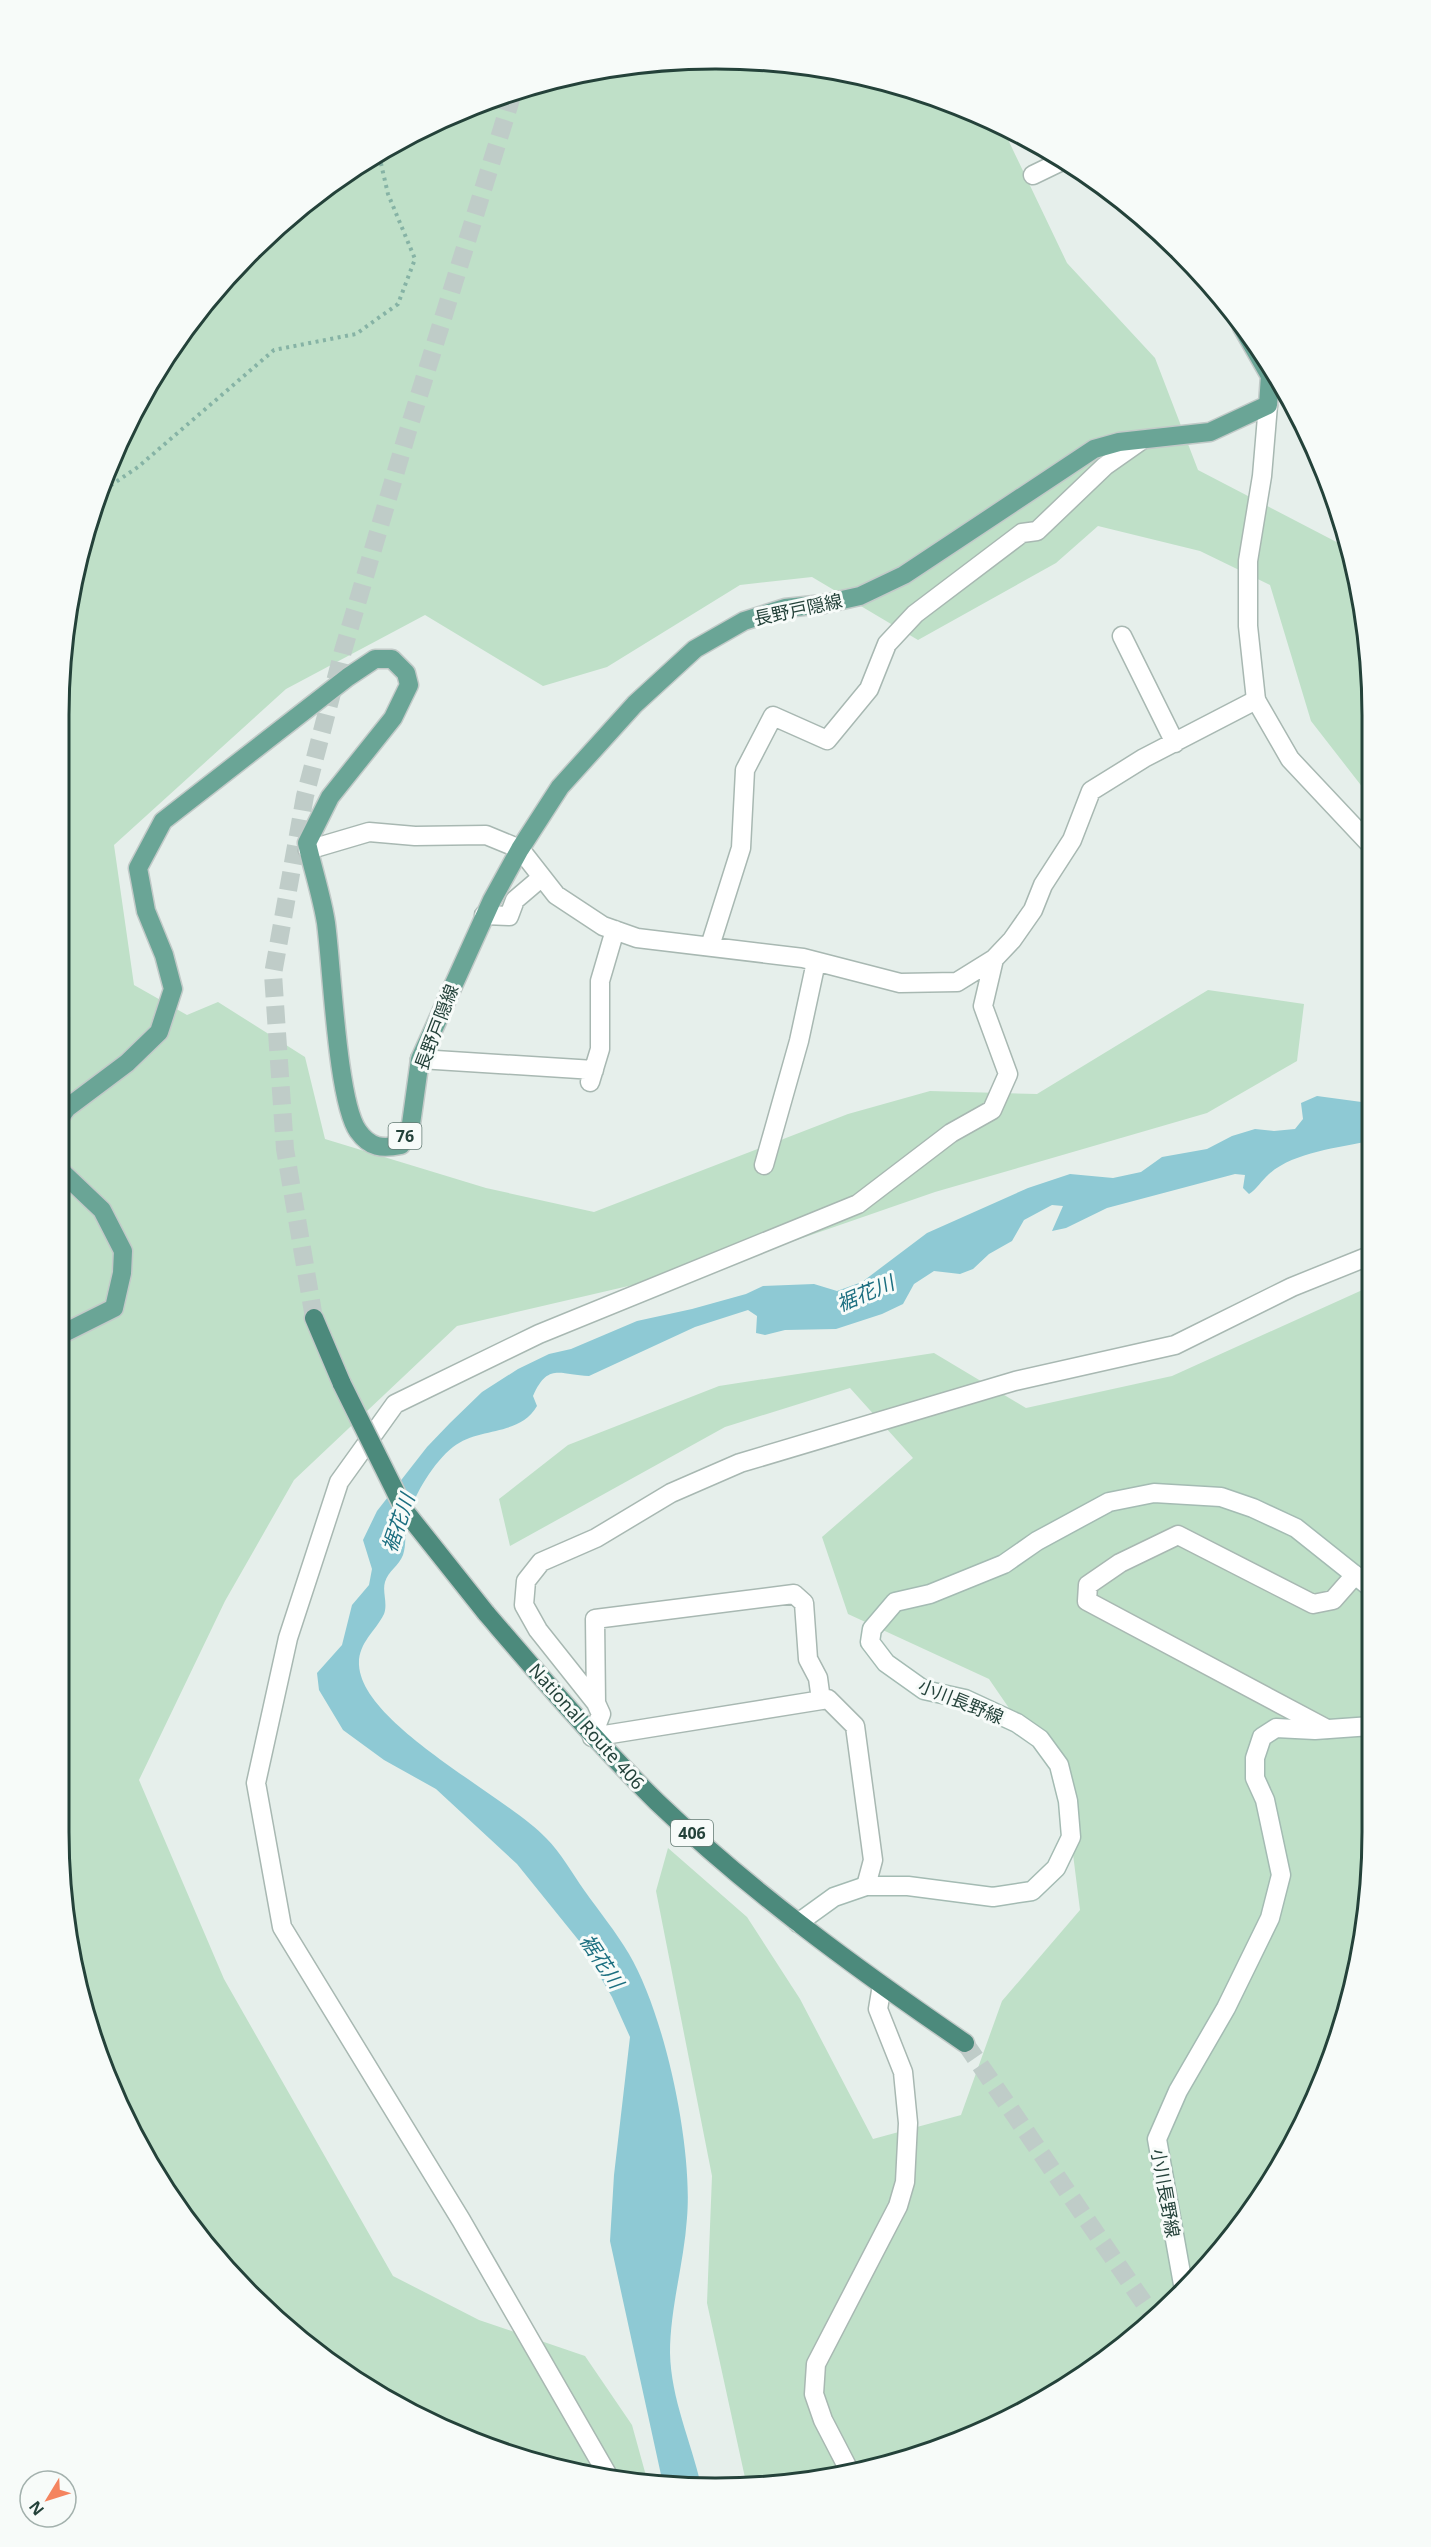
<svg xmlns="http://www.w3.org/2000/svg" width="1431" height="2547" font-family="'Noto Sans','Noto Sans JP',sans-serif">
<style>
.green{fill:#bfe0c8}
.water{fill:#8ec9d4}
.lines{fill:none;stroke-linecap:round;stroke-linejoin:round}
.trunk-tunnel{stroke:#bfccc8;stroke-width:18;stroke-dasharray:18 9;stroke-linecap:butt}
.minor-casing{stroke:#a8b8b2;stroke-width:21}
.tertiary-casing{stroke:#a8b8b2;stroke-width:21}
.secondary-casing{stroke:#a4bbb3;stroke-width:21}
.primary-casing{stroke:#c2cac8;stroke-width:21}
.trunk-casing{stroke:#c2cac8;stroke-width:21}
.path{stroke:#86b3a5;stroke-width:4;stroke-dasharray:3 4.5;stroke-linecap:butt}
.minor{stroke:#fff;stroke-width:18}
.tertiary{stroke:#fff;stroke-width:18}
.secondary{stroke:#fff;stroke-width:18}
.primary{stroke:#6aa596;stroke-width:18}
.trunk{stroke:#4c8a7c;stroke-width:18}
.trunk-bridge-casing{stroke:#c2cac8;stroke-width:21;stroke-linecap:butt}
.trunk-bridge{stroke:#4c8a7c;stroke-width:18}
.labels{text-anchor:middle;dominant-baseline:central;stroke-width:6;stroke-linejoin:round;paint-order:stroke}
.shield{fill:#f7fbf9;stroke:#637a73;stroke-width:1.5}
.shield-label{font-size:16px;font-weight:bold;fill:#24423a}
.street-label{font-size:18px;fill:#24423a;stroke:#f7fbf9}
.water-label{font-size:20px;font-style:italic;fill:#1c6f80;stroke:#f7fbf9}
.rim{fill:none;stroke:#24423a;stroke-width:3}
</style>
<rect width="100%" height="100%" fill="#e6efeb"/>
<path class="green" d="M673,60l129,4 125,29 75,34 65,136 88,95 43,112 150,78 19,82v163l-56,-72 -41,-136 -70,-34 -102,-25 -42,37 -138,77 -106,-63 -72,8 -133,82 -64,19 -118,-71 -139,74 -172,156 20,140 53,30 31,-13 87,55 20,82 161,49 108,24 254,-98 82,-23 107,3 171,-104 96,14 -7,57 -90,52 -272,79 -199,69 -279,65 -163,154 -69,121 -86,179 85,199 169,297 86,44 106,36 47,69 16,58h-18l-85,-17 -120,-45 -75,-43 -99,-82 -57,-65 -68,-109 -33,-80 -29,-124 -4,-1245 33,-168 54,-118 75,-105 94,-88 109,-68 121,-45z
M1369,1287l2,587 -33,168 -54,118 -74,104 -62,62 -104,74 -77,39 -123,37 -97,11 -40,-184 5,-127 -56,-285 12,-43 79,69 53,82 73,140 88,-24 41,-114 78,-91 -15,-120 -76,-111 -141,-65 -26,-77 91,-79 -63,-70 -125,39 -215,119 -11,-47 69,-54 151,-59 215,-33 92,55 146,-32z"/>
<path class="water" d="M1317,1096l52,7v38c-31,7 -75,11 -100,33 -8,7 -12,15 -20,20l-6,-6 2,-13 -10,-1 -128,34 -41,20 -14,3 11,-25 -11,-1 -28,15 -12,21 -23,13 -16,15 -13,5 -26,-3 -20,13 -11,20 -21,10 -46,15 -51,1 -20,5 -9,-2 1,-17 -9,-6 -53,17 -106,49c-29,-1 -41,-14 -56,20l4,10c-18,31 -57,20 -84,41 -19,15 -38,46 -45,70 -4,12 -1,26 -5,38 -4,11 -15,16 -18,27 -3,10 3,21 -1,32 -9,18 -26,29 -25,51 3,60 146,130 187,173 15,15 26,35 38,52 15,21 32,42 45,64 36,61 64,193 58,264 -3,45 -17,90 -17,135 1,46 21,88 31,132l-38,-1 -53,-243 4,-66 16,-138 -18,-40 -32,-55 -63,-78 -81,-75 -52,-29 -41,-30 -24,-40 -2,-17 25,-28 10,-40 17,-20 3,-16 -9,-29 14,-29 50,-64 23,-24 32,-31 36,-23 31,-15 22,-5 66,-28 55,-12 54,-15 17,-8 51,-2 23,7 25,-9 65,-49 101,-45 42,-14 43,4 28,-6 21,-15 45,-8 25,-13 23,-7 19,2 21,-2 8,-10 -2,-16z"/>
<g class="lines">
<path class="trunk-tunnel" d="M314,1318l-29,-169 -12,-175 32,-178 38,-145 64,-217 106,-341
M965,2043l190,276"/>
<defs>
<path id="minor" d="M1033,175l29,-14
M1122,636l53,107
M308,850l61,-18 46,4 71,-1 34,14 36,46 47,31 34,12 166,20 97,25 57,-1 37,-23 18,-19 21,-30 10,-25 29,-45 19,-49 53,-33 112,-58
M484,915l25,1 6,-16 27,-23
M710,946l31,-98 4,-78 28,-54 54,24 42,-51 18,-45 28,-30 107,-81 15,-2 68,-65 37,-26
M420,1059l174,11
M590,1082l10,-33v-68l15,-51
M764,1165l35,-124 17,-79
M596,1703l-1,-84 199,-25 10,9 4,56 10,19 3,22
M1327,1729l-240,-128 1,-16 32,-22 58,-28 135,69 20,-4 22,-25
M866,1886l7,-26 -18,-134 -27,-27 -236,38 9,-23 -5,-11 -58,-73 -14,-25 2,-24 15,-19 55,-24 75,-45 69,-30 275,-82 160,-36 117,-58 77,-31
M851,2474l-28,-54 -9,-26 2,-30 82,-158 7,-24 3,-59 -5,-51 -25,-63 4,-24
M610,2479l-149,-259 -179,-293 -26,-144 32,-145 51,-156 56,-78 144,-70 319,-130 93,-71 41,-23 16,-36 -25,-68 11,-47"/>
<path id="tertiary" d="M1268,405l-6,71 -14,85v65l8,74 34,59 78,83"/>
<path id="secondary" d="M798,1923l36,-26 32,-11h42l85,11 39,-6 24,-23 15,-31 -3,-36 -9,-36 -19,-26 -23,-16 -52,-24 -41,-9 -38,-27 -16,-21 2,-13 23,-27 35,-8 74,-30 33,-23 72,-39 45,-9 67,4 32,11 43,20 74,59
M1184,2290l-27,-151 21,-48 48,-83 44,-90 11,-43 -16,-75 -10,-22v-20l7,-21 14,-9 39,2 56,-4"/>
<path id="primary" d="M61,1116l6,-8 60,-45 32,-31 14,-43 -9,-34 -18,-44 -8,-43 25,-47 185,-144 27,-18h17l14,14 3,12 -16,33 -63,79 -23,46c6,27 15,54 19,80 6,44 11,178 32,208 12,17 24,18 43,14l10,-21 9,-65 72,-159 28,-51 40,-62 75,-83 60,-55 49,-28 41,-13 39,-4 36,-8 44,-21 190,-126 25,-7 91,-10 58,-27 2,-29 -28,-49
M62,1172l40,38 21,41 -1,22 -8,35 -52,26"/>
<path id="trunk" d="M314,1318l28,66
M486,1613c55,64 110,129 171,189 94,90 200,167 308,241"/>
</defs>
<use href="#minor" class="minor-casing"/>
<use href="#tertiary" class="tertiary-casing"/>
<use href="#secondary" class="secondary-casing"/>
<use href="#primary" class="primary-casing"/>
<use href="#trunk" class="trunk-casing"/>
<path class="path" d="M98,494l40,-27 136,-117 82,-16 42,-30 17,-45 -27,-65 -9,-39"/>
<use href="#minor" class="minor"/>
<use href="#tertiary" class="tertiary"/>
<use href="#secondary" class="secondary"/>
<use href="#primary" class="primary"/>
<use href="#trunk" class="trunk"/>
<defs>
<path id="trunk-bridge" d="M342,1384l63,127 81,102"/>
</defs>
<use href="#trunk-bridge" class="trunk-bridge-casing"/>
<use href="#trunk-bridge" class="trunk-bridge"/>
</g>
<g class="labels">
<g class="shield">
<rect x="388.5" y="1123" width="33" height="26" rx="4.5"/>
<rect x="671" y="1820" width="42" height="26" rx="4.5"/>
</g>
<g class="shield-label">
<text x="405" y="1136">76</text>
<text x="692" y="1833">406</text>
</g>
<g class="street-label">
<text transform="translate(798 609) rotate(-12)">長野戸隠線</text>
<text transform="translate(436 1027) rotate(-69)">長野戸隠線</text>
<text transform="translate(961 1701) rotate(22)">小川長野線</text>
<text transform="translate(587 1726) rotate(48)">National Route 406</text>
<text transform="translate(1166 2193) rotate(80)">小川長野線</text>
</g>
<g class="water-label">
<text transform="translate(865 1293) rotate(-23)">裾花川</text>
<text transform="translate(398 1523) rotate(-71)">裾花川</text>
<text transform="translate(602 1961) rotate(56)">裾花川</text>
</g>
</g>
<path d="M0 0H1431V2547H0ZM715 69H716A646 646 0 0 1 1362 715V1832A646 646 0 0 1 716 2478H715A646 646 0 0 1 69 1832V715A646 646 0 0 1 715 69Z" fill="#f7fbf9" fill-rule="evenodd"/>
<path class="rim" d="M715 69H716A646 646 0 0 1 1362 715V1832A646 646 0 0 1 716 2478H715A646 646 0 0 1 69 1832V715A646 646 0 0 1 715 69Z"/>
<g transform="translate(48 2499) rotate(232)"><circle r="28" fill="#f7fbf9" stroke="#a3b1ad" stroke-width="1.5"/>
<path d="M0-4.5L10 22L0 15L-10 22Z" fill="#f4845f"/>
<text y="-9" font-size="16" font-weight="bold" text-anchor="middle" fill="#24423a">N</text>
</g>
</svg>
